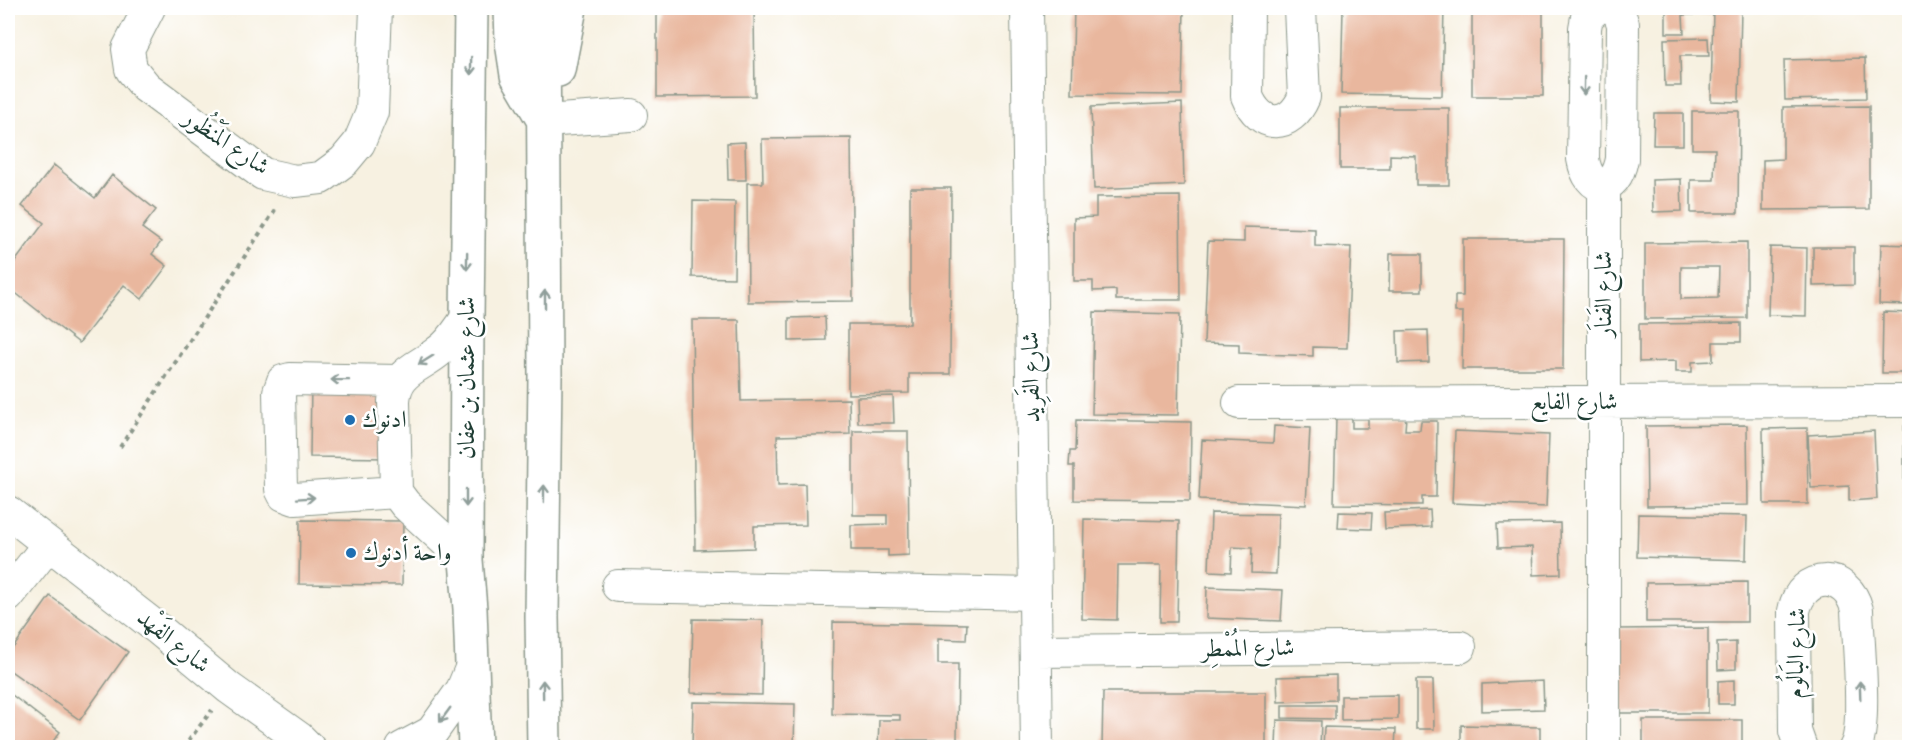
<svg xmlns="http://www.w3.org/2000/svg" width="1917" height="755" font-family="'IM FELL English',Amiri,serif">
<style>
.building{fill:#e9b79e;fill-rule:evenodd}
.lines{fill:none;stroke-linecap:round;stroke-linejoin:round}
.minor-casing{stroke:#8b978a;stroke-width:34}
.major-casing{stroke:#8b978a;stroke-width:36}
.path{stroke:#8b978a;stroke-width:4;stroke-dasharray:4.5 4.5;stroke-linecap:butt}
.minor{stroke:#fff;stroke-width:32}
.major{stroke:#fff;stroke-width:33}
.oneway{stroke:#8f9e9a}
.poi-dot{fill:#1f6fb2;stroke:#fff;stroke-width:2}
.labels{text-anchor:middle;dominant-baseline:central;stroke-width:5;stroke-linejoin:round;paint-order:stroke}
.street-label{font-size:24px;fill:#1f3d34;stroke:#fff}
.poi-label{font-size:24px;fill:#1f3d34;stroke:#fff;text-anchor:start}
</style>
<rect width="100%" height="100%" fill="#fff"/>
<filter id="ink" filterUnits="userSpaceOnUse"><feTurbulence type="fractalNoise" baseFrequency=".0167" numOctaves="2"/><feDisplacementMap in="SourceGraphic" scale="12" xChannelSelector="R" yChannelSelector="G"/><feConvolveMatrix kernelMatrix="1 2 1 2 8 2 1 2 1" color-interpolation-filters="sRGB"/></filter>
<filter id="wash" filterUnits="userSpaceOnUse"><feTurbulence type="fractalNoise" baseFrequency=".008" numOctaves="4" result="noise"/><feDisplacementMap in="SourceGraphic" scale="24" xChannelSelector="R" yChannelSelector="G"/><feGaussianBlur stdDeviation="1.35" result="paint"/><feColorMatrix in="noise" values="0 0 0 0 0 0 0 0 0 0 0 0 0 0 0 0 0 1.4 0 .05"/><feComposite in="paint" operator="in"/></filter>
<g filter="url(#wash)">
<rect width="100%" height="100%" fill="#f7f1e1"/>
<g id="blocks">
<path class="building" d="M657,8h97l1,88 -98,1z
M1074,8h110l-2,87 -110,-1z
M1343,8h101l-2,88 -101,-2z
M1472,8h71v88h-71z
M1666,8h43l1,6 -27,1 1,18h-18z
M1713,8h28l-2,94 -28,-1z
M1708,38l1,18h-29l1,30h-16l-1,-47z
M1865,58l1,40 -81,2 -1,-40z
M1182,103l2,82 -90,4 -3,-82z
M1869,106v103l-106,1v-50l20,-1v-52z
M1340,108h109v77h-33v-29l-26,-1v14h-50z
M1692,111h47l-1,102h-47v-33h23l1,-31h-23z
M1654,113h29v32h-30z
M851,138l2,163 -105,1 -1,-119h16l-1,-44z
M745,142l1,38h-18l-1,-37z
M54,165l41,33 17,-23 44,35 -14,18 19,14 -9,12 15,12 -25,33 -18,-14 -45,58 -71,-56v-16l36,-48 -22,-17z
M1681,179l1,32 -29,1 -1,-32z
M910,188h41l-1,186h-41v19l-61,1v-70h62z
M1180,196l1,104h-65v-10l-23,1v-10h-19v-63l22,-1v-20z
M693,201l42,1 -1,76 -42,-1z
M1244,227l71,2v17l36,1 -4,101 -34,-1v9l-74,-3v-9l-35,-1 4,-102 36,1z
M1463,239h101l-1,130h-101l1,-57h-8v-16h8z
M1747,242v76l-102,1v-76zM1681,267h38l-1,31 -37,1z
M1881,244l29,1 -1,60 -30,-1z
M1770,247l37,1 -1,68 -38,-1z
M1813,247h41v38l-41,1z
M1390,254h32v37h-33z
M1094,312l86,2 -2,101 -86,-1z
M1883,312l27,1v60h-28z
M825,317l1,23 -37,1v-23z
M692,320h47l2,81 108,-2 1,35 -73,2 1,49 27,-1 1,41 -52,1v22l-59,2z
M1741,323v19h-28v19l-21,1v10h-16v-11l-37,1v-38z
M1428,330l1,32 -31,1 -1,-32z
M311,381l79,1 -1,76 -79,-1z
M893,396l1,27h-36l-1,-26z
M1368,416l38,1 -1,13h15l1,-9h16l-1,76h-14v8l-88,-1 2,-86h16v10h16z
M1076,420l115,2 -1,79 -116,-1v-34h-5l1,-15h5z
M1747,425l1,80 -101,1 -1,-80z
M1274,426l36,2 -4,77 -107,-5 3,-60 71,3z
M1904,426h6v73h-6z
M1807,428l1,76h-44l-1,-75z
M853,431h55l1,124 -21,1v-6h-37v-25l36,-1v-9h-34z
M1455,431l94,4 -3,72 -94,-4z
M1874,431l3,68 -28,2v-15l-38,2 -3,-53z
M1430,510l1,17 -46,2 -1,-17z
M1339,512l33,1 -1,16 -33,-1z
M1211,513l67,1 -2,60 -25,-1 1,-25 -20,-1 -1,25 -22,-1z
M1638,514l109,2 -1,44 -109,-3z
M1084,519l95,2 -2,101h-17l1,-57h-43l-1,55 -35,-1z
M300,520l103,1 -1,64 -103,-1z
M1560,523l1,51 -28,1 -1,-28 -34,1 -1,-24z
M1747,582v40h-101v-39z
M1207,587l76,3 -2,31 -75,-3z
M50,596l78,56 -48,68 -72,-51v-14z
M693,619l70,1 -1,75 -71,-2z
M833,622l134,2 -1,16 -28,-1v25h20l-1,76h-58v8h-21l1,-28h21v-5l-68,-1z
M1708,628v85h-93l1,-84z
M1736,642v27l-18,1 -1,-27z
M1336,675v25l-58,2 -1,-25z
M1416,680h17l1,49h-18z
M1734,680v24h-16v-23z
M1543,681l1,28 -62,2v-27z
M8,692l52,40 -12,16h-40z
M1103,692h163v56h-164z
M1398,695v24l-57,1v-24z
M693,702l102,2 -1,44h-102z
M1282,705h53v14l-53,-1z
M1277,720l44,1 -1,27h-44z
M1643,720h99v28h-99z
M1461,725l79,2v21h-79z
M1324,727l72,2 -1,19h-72z"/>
</g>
</g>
<g filter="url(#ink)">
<use href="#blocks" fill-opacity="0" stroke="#8b978a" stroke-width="1.5"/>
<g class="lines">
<defs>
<path id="minor" d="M149,8l-21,41 3,20 15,18 117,87 32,7 26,-3 23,-17 15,-18 13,-31 4,-104
M1027,8l10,740
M1248,8l-1,88c13,33 43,34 57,1l-4,-89
M1597,8l-10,9 -2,11 -2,131c6,34 32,36 39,0l1,-135 -4,-11 -7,-5
M544,121l87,-6
M1604,185v563
M1239,403l671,-2
M396,492l-101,7 -11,-4 -3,-6 -2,-97 4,-11 7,-2 108,2
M8,512l149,116 72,60 70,50 10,10
M466,560l-61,-56 -9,-12 -2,-91c2,-31 25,-33 45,-50 12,-8 19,-21 28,-33
M618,586l417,8
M8,596l41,-52
M1036,651l424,-4
M402,748l30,-16 30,-42 10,-24
M1801,748l-6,-17 -1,-120c8,-40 54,-40 63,-1 1,28 10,119 -2,138"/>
<path id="major" d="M471,8l-4,310 -1,242 4,49 5,139
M511,8l1,34 5,33 26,44
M543,8l2,367 -3,242 2,131
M558,70l12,-62"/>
</defs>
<use href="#minor" class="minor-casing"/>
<use href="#major" class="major-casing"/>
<path class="path" d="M120,447l157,-240
M183,748l29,-38"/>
<use href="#minor" class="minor"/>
<use href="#major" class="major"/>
</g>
<defs><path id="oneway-shaft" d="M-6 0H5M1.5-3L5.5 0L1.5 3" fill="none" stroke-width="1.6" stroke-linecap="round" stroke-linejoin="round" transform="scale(1.5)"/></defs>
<g class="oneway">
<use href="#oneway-shaft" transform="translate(471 66) rotate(91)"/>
<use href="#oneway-shaft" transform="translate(1584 86) rotate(91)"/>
<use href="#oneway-shaft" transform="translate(467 261) rotate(91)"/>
<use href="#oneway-shaft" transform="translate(545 299) rotate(-90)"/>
<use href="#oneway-shaft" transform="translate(426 360) rotate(148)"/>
<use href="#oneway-shaft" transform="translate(340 380) rotate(-179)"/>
<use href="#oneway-shaft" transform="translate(544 494) rotate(-89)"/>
<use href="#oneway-shaft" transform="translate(306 498) rotate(-4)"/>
<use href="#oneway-shaft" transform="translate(466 498) rotate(90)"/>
<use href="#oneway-shaft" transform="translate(543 689) rotate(-91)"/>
<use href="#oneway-shaft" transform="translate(1860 690) rotate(-92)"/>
<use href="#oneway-shaft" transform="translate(445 715) rotate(126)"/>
</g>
</g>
<g class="poi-dot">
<circle cx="350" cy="420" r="6"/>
<circle cx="351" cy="553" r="6"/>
</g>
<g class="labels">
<g class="street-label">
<text transform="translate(226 143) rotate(34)">شارع المَنْظُور</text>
<text transform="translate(1604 294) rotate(-90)">شارع الفَناَر</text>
<text transform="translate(1032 377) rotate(-91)">شارع الفَرِيد</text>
<text transform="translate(467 378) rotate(-90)">شارع عثمان بن عفان</text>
<text x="1574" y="402">شارع الفايع</text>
<text transform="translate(173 642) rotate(39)">شارع الفَهْد</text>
<text transform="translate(1248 649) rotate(-1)">شارع المُمْطِر</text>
<text transform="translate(1797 653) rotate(-88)">شارع البَالُوم</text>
</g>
<g class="poi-label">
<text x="362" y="420">ادنوك</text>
<text x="363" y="553">واحة أدنوك</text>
</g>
</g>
<rect width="1917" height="755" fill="none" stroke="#fff" stroke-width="30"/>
</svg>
